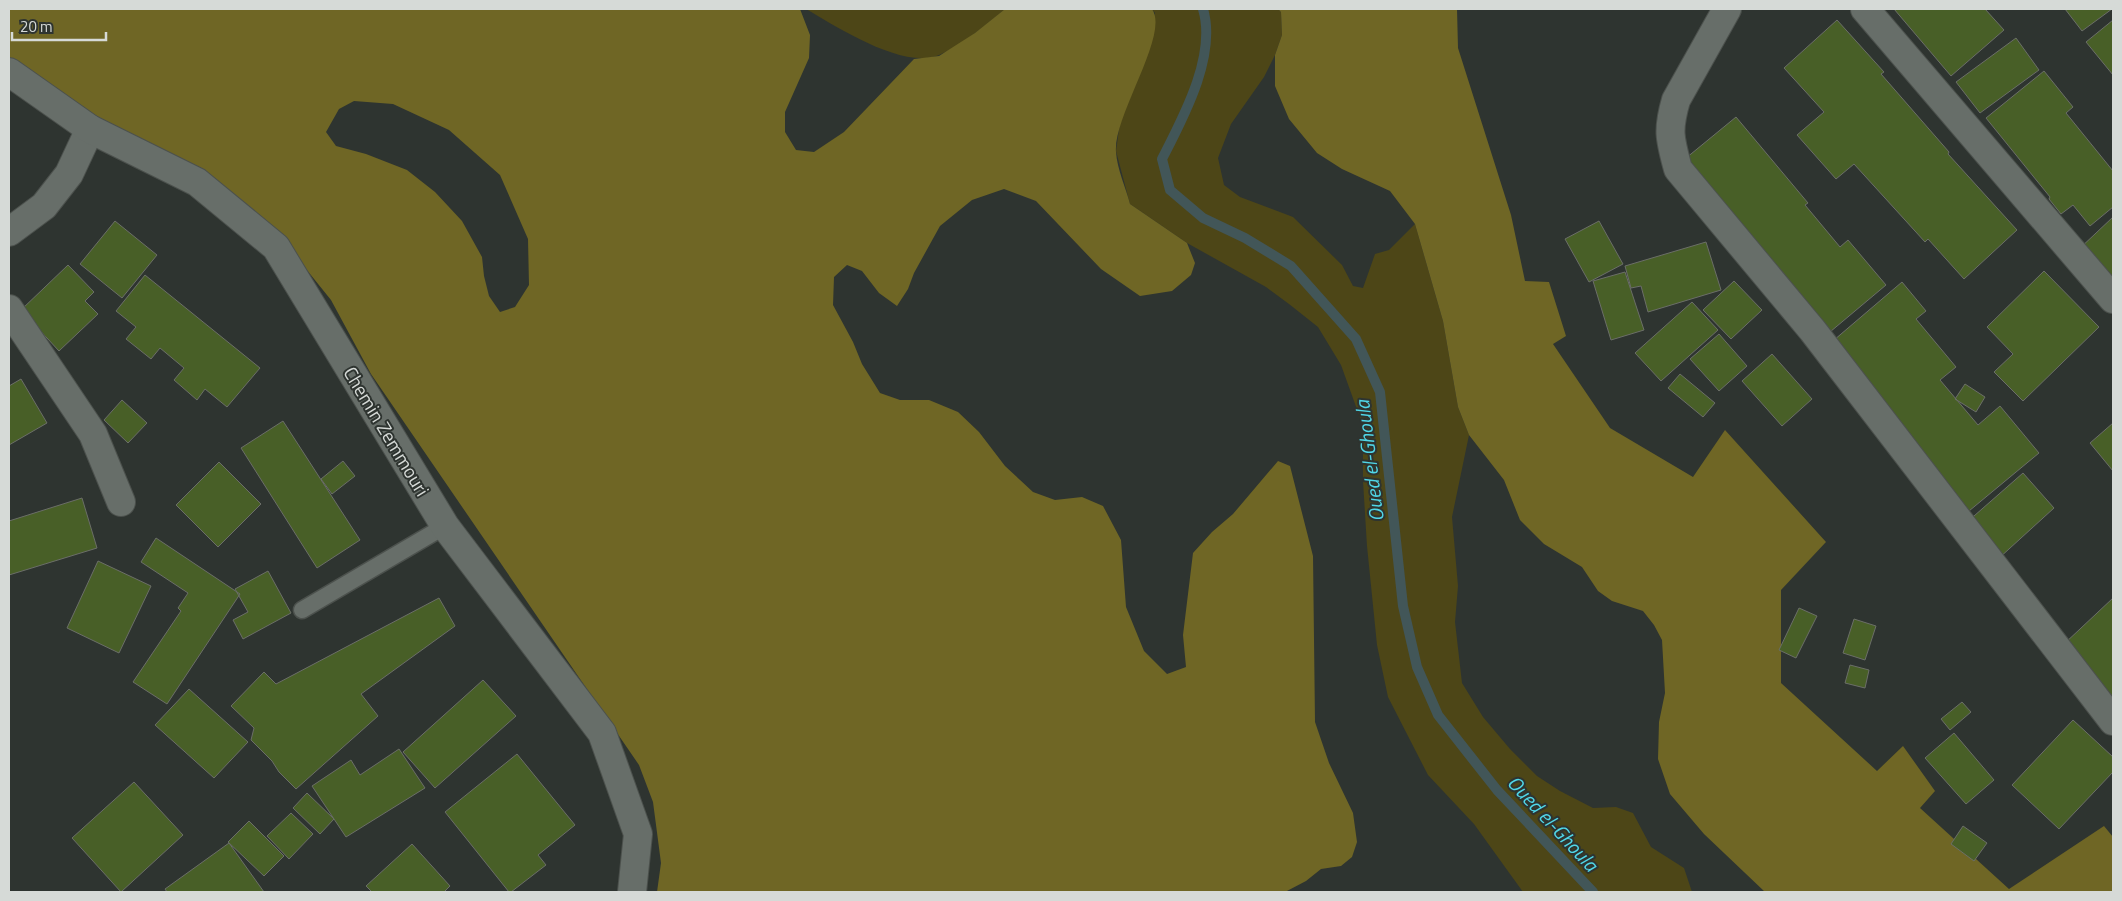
<svg xmlns="http://www.w3.org/2000/svg" width="2122" height="901" font-family="'Titillium Web',sans-serif">
<style>
.green{fill:#4d4617}
.forest{fill:#6f6625;fill-rule:evenodd}
.lines{fill:none;stroke-linecap:round;stroke-linejoin:round}
.stream{stroke:#425658;stroke-width:10}
.building{fill:#485f27;stroke:#6b6e68}
.lane-casing{stroke:#4c514d;stroke-width:19}
.street-casing{stroke:#4c514d;stroke-width:30}
.secondary-casing{stroke:#4c514d;stroke-width:30}
.lane{stroke:#676e69;stroke-width:16}
.street{stroke:#676e69;stroke-width:28}
.secondary{stroke:#676e69;stroke-width:28}
.labels{text-anchor:middle;dominant-baseline:central;stroke-width:4;stroke-linejoin:round;paint-order:stroke}
.street-label{font-size:19px;fill:#d6dad7;stroke:#2e3430}
.water-label{font-size:20px;font-style:italic;fill:#50d6e7;stroke:#2e3430}
</style>
<rect width="100%" height="100%" fill="#2e3430"/>
<path class="green" d="M806,9h199c-20,16 -42,36 -66,46 -36,15 -102,-28 -133,-46z
M1152,9h126l3,3 1,23 -7,20 -11,22 -33,47 -13,34 6,27 16,12 53,20 49,48 11,21 10,2 12,-34 14,-4 26,-26 28,97 15,86 11,28 -17,82 6,69 -3,36 7,61 21,34 27,32 27,27 23,15 33,17 23,-1 17,6 18,34 33,21 8,24h-169l-49,-68 -46,-49 -40,-78 -11,-52 -10,-99 -4,-65v-55l-22,-61 -23,-38 -29,-23 -23,-17 -79,-44 -57,-39 -14,-53 4,-29 20,-48 15,-61z"/>
<path class="forest" d="M9,9h791l10,26 -1,23 -24,54v20l11,18 18,2 30,-20 70,-73 25,-3 36,-23 30,-24h147c18,25 -39,107 -36,143 1,17 10,36 14,52l57,39 8,20 -4,12 -19,16 -32,5 -39,-27 -65,-68 -32,-12 -32,11 -32,26 -26,47 -6,16 -11,17 -18,-13 -17,-22 -15,-6 -13,12 -1,28 20,37 9,22 18,29 20,7h29l29,12 21,20 26,34 28,26 22,8 27,-3 21,9 18,34 5,67 18,44 23,23 19,-7 -3,-32 10,-82 19,-21 21,-18 45,-53 12,5 23,90 2,166 14,41 24,50 4,29 -5,15 -11,9 -20,3 -15,12 -21,11h-628l4,-29 -8,-61 -14,-37 -268,-391 -40,-74 -58,-72 -264,-167zM354,101l39,3 56,26 51,45 28,64 1,46 -14,22 -15,5 -11,-16 -5,-20 -2,-19 -20,-36 -27,-29 -28,-22 -41,-16 -30,-8 -10,-14 13,-23z
M1278,9h179l1,39 53,167 14,66 24,1 17,54 -13,8 57,84 83,49 32,-47 101,112 -45,48v93l96,88 26,-25 32,45 -15,17 89,81 95,-63 9,11v55h-348l-61,-58 -34,-40 -12,-35 1,-37 6,-29 -3,-53 -8,-15 -11,-14 -31,-10 -14,-10 -16,-24 -38,-23 -24,-24 -16,-40 -35,-45 -11,-28 -15,-86 -28,-97 -25,-33 -48,-22 -25,-16 -28,-34 -14,-33v-31l7,-20 -1,-23z"/>
<g class="lines">
<path class="stream" d="M1203,9c14,47 -20,109 -41,150l8,31 33,28 42,20 46,28 65,73 24,53 23,214 14,61 21,48 59,75 96,102"/>
</g>
<path class="building" d="M1894,9h91l19,21 -53,46z
M2065,9h47l-30,22z
M1837,20l47,52 -3,2 68,78 -1,2 69,76 -53,49 -36,-40 -3,3 -71,-78 -18,15 -39,-44 27,-23 -40,-44z
M2113,20v55l-27,-33z
M2016,38l23,32 -59,43 -24,-31z
M2044,71l29,36 -7,6 47,58v36l-23,19 -17,-21 -12,9 -12,-15 1,-2 -64,-79z
M1736,117l72,86 -3,2 35,42 8,-7 38,45 -62,52 -144,-174z
M2113,217v71l-35,-38z
M115,221l42,34 -35,43 -42,-34z
M1599,221l24,43 -34,18 -24,-43z
M1706,242l15,48 -73,22 -7,-26 -10,2 -6,-22z
M68,265l26,27 -9,9 13,13 -39,37 -38,-41z
M2044,271l55,56 -76,74 -29,-29 19,-18 -26,-27z
M1625,272l19,58 -33,10 -18,-59z
M145,275l115,93 -33,39 -22,-18 -8,11 -23,-20 10,-12 -24,-20 -9,11 -25,-20 10,-12 -20,-16z
M1734,281l28,29 -31,29 -28,-29z
M1902,282l24,29 -10,8 40,48 -16,13 38,45 22,-19 39,47 -70,58 -142,-165z
M1692,302l26,28 -57,51 -26,-28z
M1719,334l28,32 -28,25 -29,-32z
M1772,354l40,45 -30,27 -40,-45z
M1680,374l35,29 -12,14 -35,-29z
M21,379l26,44 -38,22v-59z
M1965,384l20,13 -9,15 -21,-13z
M122,400l25,23 -19,20 -24,-23z
M283,421l77,119 -43,28 -76,-120z
M2113,423v48l-23,-28z
M343,461l12,15 -23,18 -11,-15z
M219,462l42,42 -43,43 -42,-42z
M2023,473l31,35 -56,51 -32,-36z
M82,498l15,50 -88,27v-54z
M156,538l84,56 -73,110 -34,-22 48,-71 -3,-3 10,-15 -47,-31z
M98,561l53,25 -32,67 -52,-25z
M268,571l23,42 -48,26 -10,-19 15,-8 -13,-23z
M439,598l16,28 -94,68 17,22 -82,73 -17,-17 -7,-11 -21,-21 3,-12 -23,-22 33,-34 12,12z
M2113,598v99l-49,-53z
M1799,608l18,8 -21,42 -17,-8z
M1854,619l22,7 -11,34 -22,-7z
M1850,665l19,5 -4,18 -20,-5z
M483,680l33,36 -81,72 -32,-36z
M189,689l59,53 -34,36 -59,-53z
M1962,702l9,10 -21,18 -9,-11z
M2073,720l40,37v15l-54,57 -47,-44z
M1954,733l40,47 -28,24 -41,-46z
M399,749l26,39 -79,49 -34,-51 39,-26 9,15z
M517,754l58,71 -37,30 8,10 -35,27h-2l-64,-80z
M134,782l49,53 -62,57 -49,-54z
M307,793l27,26 -14,15 -27,-26z
M291,813l22,21 -24,25 -22,-23z
M249,821l35,35 -20,20 -36,-34z
M1963,826l24,17 -13,18 -23,-17z
M229,843l35,49h-97l-2,-3z
M412,844l38,42 -6,6h-72l-6,-6z"/>
<g class="lines">
<defs>
<path id="lane" d="M302,610l143,-84"/>
<path id="street" d="M1727,9l-51,91c-9,31 -6,39 2,69l135,162 300,390
M1865,9l248,290
M9,232l35,-26 25,-32 21,-45
M9,309l84,125 28,68"/>
<path id="secondary" d="M9,72l81,57 107,53 79,65 169,279 157,207 36,101 -6,58"/>
</defs>
<use href="#lane" class="lane-casing"/>
<use href="#street" class="street-casing"/>
<use href="#secondary" class="secondary-casing"/>
<use href="#lane" class="lane"/>
<use href="#street" class="street"/>
<use href="#secondary" class="secondary"/>
</g>
<g class="labels">
<g class="street-label">
<text transform="translate(387 431) rotate(59)">Chemin Zemmouri</text>
</g>
<g class="water-label">
<text transform="translate(1369 461) rotate(-97)">Oued el-Ghoula</text>
<text transform="translate(1553 823) rotate(47)">Oued el-Ghoula</text>
</g>
</g>
<rect width="2122" height="901" fill="none" stroke="#d6dad7" stroke-width="20"/>
<path d="M12 32v8h94v-8" fill="none" stroke="#d6dad7" stroke-width="2.5"/>
<text x="20" y="32" font-size="15" fill="#d6dad7" stroke="#2e3430" stroke-width="4" paint-order="stroke">20 m</text>
</svg>
